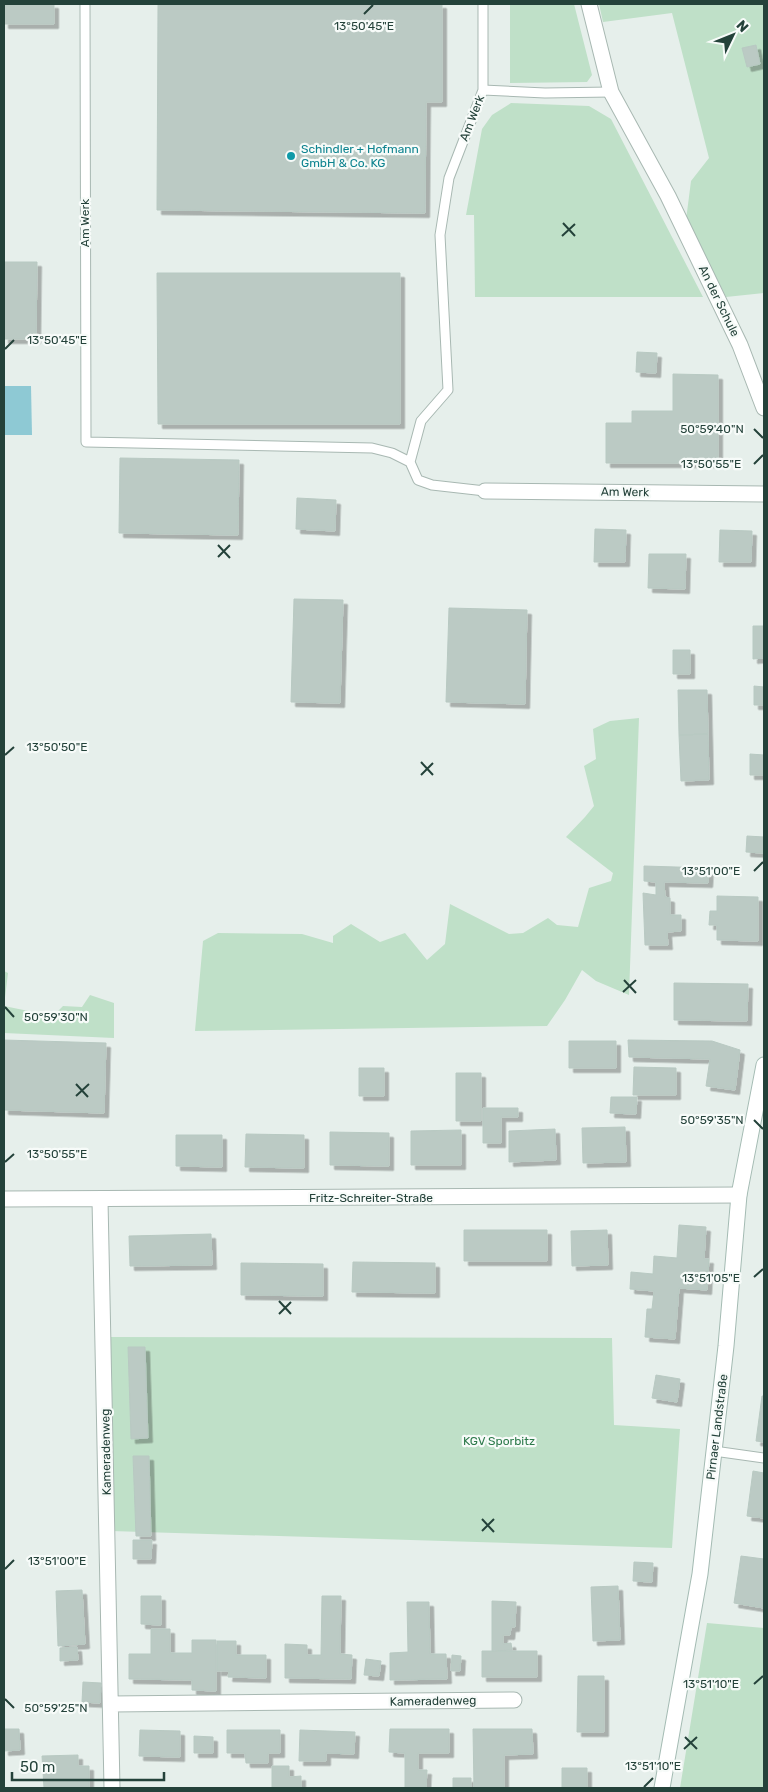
<svg xmlns="http://www.w3.org/2000/svg" width="768" height="1792" font-family="Rubik,sans-serif">
<style>
.green{fill:#bfe0c8}
.water{fill:#8ec9d4}
.building{fill:#bbcac4;stroke:#b8c9c2;filter:url(#shadow)}
.lines{fill:none;stroke-linecap:round;stroke-linejoin:round}
.lane-casing{stroke:#a8b8b2;stroke-width:11}
.street-casing{stroke:#a8b8b2;stroke-width:17}
.secondary-casing{stroke:#a4bbb3;stroke-width:17}
.lane{stroke:#fff;stroke-width:9}
.street{stroke:#fff;stroke-width:15}
.secondary{stroke:#fff;stroke-width:15}
.ticks{fill:none;stroke:#24423a;stroke-width:2}
.culture-dot{fill:#0f9aa8;stroke:#f7fbf9;stroke-width:2}
.labels{text-anchor:middle;dominant-baseline:central;stroke-width:4.5;stroke-linejoin:round;paint-order:stroke}
.street-label{font-size:12px;fill:#24423a;stroke:#f7fbf9}
.culture-label{font-size:12px;fill:#0d838f;stroke:#f7fbf9;text-anchor:start}
.park-label{font-size:12px;fill:#2d7a4b;stroke:#f7fbf9}
.ticks-label{font-size:12px;text-anchor:middle;fill:#24423a;stroke:#f7fbf9;stroke-width:4.5;stroke-linejoin:round;paint-order:stroke}
</style>
<defs>
<filter id="shadow"><feDropShadow dx="4.5" dy="4.5" stdDeviation="0" flood-color="#0004"/></filter>
</defs>
<rect width="100%" height="100%" fill="#e6efeb"/>
<path class="green" d="M510,4h64l18,71 -5,7 -77,1z
M599,4h165v289l-38,4 -40,-77 5,-39 18,-23 -37,-145 -69,9z
M511,103l78,3 22,13 92,178h-228l-1,-82h-8l16,-86 10,-14z
M639,718l-10,277 -33,-14 -14,-11 -17,30 -18,26 -352,5 8,-90 15,-8 84,1 31,9v-7l18,-12 29,18 25,-9 22,27 18,-16 5,-40 59,30 14,-1 25,-15 9,7 21,2 11,-39 22,-7 2,-8 -47,-36 19,-20 9,-11 -10,-40 12,-7 -3,-30 17,-8z
M4,971l4,2 -4,33 49,10 10,-10 19,1 8,-12 24,8v35l-110,-5z
M109,1337l503,1 2,87 66,4 -8,119 -561,-17z
M707,1623l57,5v160h-84z"/>
<path class="water" d="M4,386h27l1,49h-28z"/>
<path class="building" d="M4,4h50v20h-50z
M158,4h284v98h-16l-1,111 -268,-3z
M756,45l4,19 -13,3 -5,-19z
M4,262h33l-1,77h-32z
M157,273h243v151h-242z
M637,352l20,1 -1,20 -20,-1z
M673,374l45,1v88h-112v-40h26v-12h41z
M120,458l119,2 -1,75 -119,-2z
M297,498l39,2 -1,31 -39,-2z
M595,529l31,1 -1,32h-31z
M720,530l32,1 -1,31h-32z
M649,554h37l-1,35 -37,-1z
M294,599l49,1 -3,103 -49,-1z
M449,608l78,2 -2,94 -79,-2z
M753,626h11v32l-11,1z
M673,650h17v24h-17z
M754,686l10,1v18h-10z
M678,690h29l1,44 -29,1z
M708,734l1,46 -28,1 -2,-46z
M750,754l14,1v20h-14z
M747,836l17,1v16l-18,-1z
M644,866l65,2 -1,15 -44,-1 1,15 5,1v17h11v16l-14,1 1,13h-23l-2,-52 13,2v-13l-12,-1z
M717,896l41,1v44l-41,-1v-15h-8l1,-14h7z
M674,983l74,1 -1,37 -73,-1z
M4,1040l102,3 -2,70 -100,-3z
M628,1040l84,1 28,9 -5,40 -29,-4 4,-27 -81,-2z
M569,1041h47v27h-47z
M634,1067l42,1v27h-43z
M359,1068h25v28h-25z
M456,1073h25v48h-25z
M611,1097h26l-1,17 -26,-1z
M483,1108h35v9h-17v26h-18z
M625,1127l1,35 -43,1 -1,-35z
M555,1129l1,31 -47,2v-31z
M461,1130v35h-50v-34z
M330,1132l59,1v33l-59,-1z
M246,1134l58,1v33l-59,-1z
M176,1135h46v32l-46,-1z
M679,1225l27,2 -2,32h5l-2,31 -28,-2 -4,51 -30,-2 2,-28h5l2,-18 -24,-2 1,-17 22,2 1,-18 23,2z
M464,1230h83v31h-83z
M607,1230l1,35 -36,1 -1,-35z
M211,1234l1,31 -82,1 -1,-30z
M353,1262l82,1v30l-83,-1z
M241,1263l82,1v32l-82,-1z
M128,1347h17l3,91 -17,1z
M656,1375l24,4 -3,23 -25,-4z
M762,1396h2v46l-8,-1z
M133,1456h16l2,80h-15z
M753,1471l11,2v45l-17,-2z
M133,1540h19l-1,19h-18z
M741,1556l23,3v49l-30,-5z
M634,1562l19,1 -1,19 -19,-1z
M618,1586l2,54 -27,1 -2,-54z
M82,1590l3,54 -27,2 -2,-55z
M141,1596h20v29l-20,-1z
M322,1596h19l-1,58 12,1 -1,24 -66,-1v-34l22,1v10h14z
M492,1601l24,1 -1,25h-4l-1,8h-7v9l8,-1 1,7 -20,1z
M407,1602h22l1,52h16l1,25 -57,1v-27l18,-1z
M151,1629h19v24h22v-13h24v51l-24,-1v-10l-63,-1v-25h22z
M217,1641h19v14h30v23l-38,-1 1,-6h-12z
M77,1647l1,13 -18,1v-13z
M482,1651h55v26h-55z
M452,1655l9,1 -1,15h-9z
M366,1659l15,2 -2,15 -15,-1z
M578,1676h26v56h-27z
M83,1682l18,1 -1,20 -18,-1z
M4,1729h15l1,21 -16,1z
M390,1729h59v24h-31v17h9l-1,18h-21v-35l-16,-1z
M473,1729h59l1,25 -29,1v33h-30z
M140,1730l40,1v26l-41,-1z
M227,1730h53v23h-12v10h-22l-1,-10h-18z
M300,1730l55,2 -1,22 -28,-1v8h-27z
M194,1736l19,1v16h-19z
M78,1755v11h11v22h-45l-2,-32z
M272,1766h17v11l12,-1v12h-29z
M562,1768h25v20h-25z
M453,1778h18v10h-18z"/>
<g class="lines">
<defs>
<path id="lane" d="M85,4l1,438 286,6 20,5 18,9 8,18 14,5 53,6
M483,90l62,3 66,-1
M410,462l11,-41 27,-31 -8,-155 9,-57 34,-88v-86
M714,1451l50,7"/>
<path id="street" d="M589,4l22,88 57,104 72,149 24,63
M485,491l279,3
M4,1199l735,-4
M100,1200l12,588
M112,1704l402,-4"/>
<path id="secondary" d="M662,1788l38,-214 26,-228 13,-151 25,-130"/>
</defs>
<use href="#lane" class="lane-casing"/>
<use href="#street" class="street-casing"/>
<use href="#secondary" class="secondary-casing"/>
<use href="#lane" class="lane"/>
<use href="#street" class="street"/>
<use href="#secondary" class="secondary"/>
</g>
<path class="ticks" d="M364,14l9,-9M563,223l12,13M562,236l13,-12M5,349l9,-9M754,429l9,9M754,464l9,-9M218,545l12,13M218,557l12,-12M5,755l9,-8M421,762l12,13M421,775l12,-12M754,871l9,-9M624,980l12,13M623,992l13,-12M5,1007l9,10M76,1084l12,13M76,1096l13,-12M754,1120l9,9M5,1162l9,-8M754,1277l9,-8M279,1301l12,13M279,1314l12,-12M482,1519l12,13M482,1531l12,-12M5,1569l9,-9M754,1684l9,-8M5,1699l9,9M685,1737l12,12M684,1749l13,-12M644,1787l9,-9"/>
<circle class="culture-dot" cx="291" cy="156" r="5"/>
<g class="labels">
<g class="street-label">
<text transform="translate(472 118) rotate(-69)">Am Werk</text>
<text transform="translate(85 223) rotate(-90)">Am Werk</text>
<text transform="translate(719 301) rotate(64)">An der Schule</text>
<text transform="translate(625 492) rotate(1)">Am Werk</text>
<text x="371" y="1198">Fritz-Schreiter-Straße</text>
<text transform="translate(717 1427) rotate(-83)">Pirnaer Landstraße</text>
<text transform="translate(106 1452) rotate(-91)">Kameradenweg</text>
<text transform="translate(433 1701) rotate(-1)">Kameradenweg</text>
</g>
<g class="culture-label">
<text x="301" y="149">Schindler + Hofmann<tspan x="301" dy="14">GmbH &amp; Co. KG</tspan></text>
</g>
<g class="park-label">
<text x="499" y="1441">KGV Sporbitz</text>
</g>
</g>
<g class="ticks-label">
<text x="364" y="30">13°50'45"E</text>
<text x="57" y="344">13°50'45"E</text>
<text x="712" y="433">50°59'40"N</text>
<text x="711" y="468">13°50'55"E</text>
<text x="57" y="751">13°50'50"E</text>
<text x="711" y="875">13°51'00"E</text>
<text x="56" y="1021">50°59'30"N</text>
<text x="712" y="1124">50°59'35"N</text>
<text x="57" y="1158">13°50'55"E</text>
<text x="711" y="1282">13°51'05"E</text>
<text x="57" y="1565">13°51'00"E</text>
<text x="711" y="1688">13°51'10"E</text>
<text x="56" y="1712">50°59'25"N</text>
<text x="653" y="1770">13°51'10"E</text>
</g>
<rect width="768" height="1792" fill="none" stroke="#24423a" stroke-width="10"/>
<g transform="translate(733 35) rotate(47)" stroke="#f7fbf9" stroke-width="4" paint-order="stroke">
<path d="M0-4L9 19L0 12L-9 19Z" fill="#24423a"/>
<text y="-8" font-size="14" font-weight="bold" text-anchor="middle" fill="#24423a">N</text>
</g>
<path d="M12 1772v8h152v-8" fill="none" stroke="#24423a" stroke-width="2.5"/>
<text x="20" y="1772" font-size="15" fill="#24423a" stroke="#f7fbf9" stroke-width="4" paint-order="stroke">50 m</text>
</svg>
